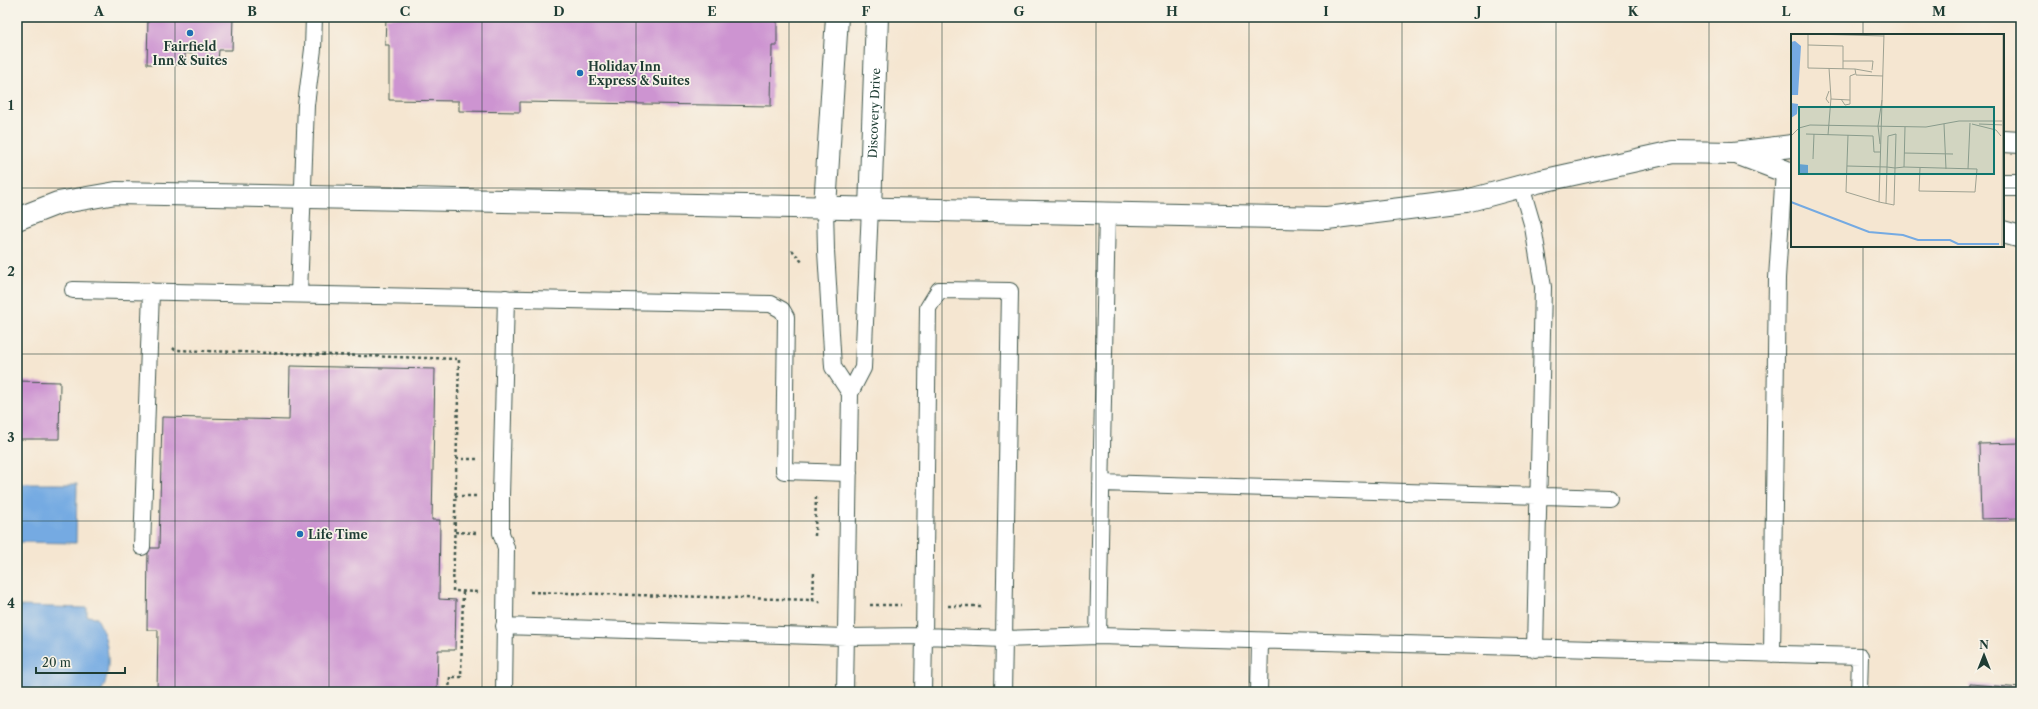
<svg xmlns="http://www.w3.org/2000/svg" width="2038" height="709" font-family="'Libre Caslon Text',serif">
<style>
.water{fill:#75aae2;stroke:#4a748b}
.building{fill:#cd94d1}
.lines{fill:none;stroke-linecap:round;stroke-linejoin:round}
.service-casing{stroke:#3f564c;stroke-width:18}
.minor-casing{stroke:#3f564c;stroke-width:24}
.secondary-casing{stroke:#3f564c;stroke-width:24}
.path{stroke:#3f564c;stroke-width:2.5;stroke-dasharray:3 3;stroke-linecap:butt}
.service{stroke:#fff;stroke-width:16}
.minor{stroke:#fff;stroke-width:22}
.secondary{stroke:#fff;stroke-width:22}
.grid{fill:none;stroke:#1f3d34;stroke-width:1;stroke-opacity:0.55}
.poi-dot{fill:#1f6fb2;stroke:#f7f3e8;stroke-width:1.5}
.labels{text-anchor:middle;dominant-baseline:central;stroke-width:3.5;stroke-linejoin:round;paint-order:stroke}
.poi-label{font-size:12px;font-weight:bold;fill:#1f3d34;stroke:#f7f3e8;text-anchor:start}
.street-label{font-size:12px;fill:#1f3d34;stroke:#f7f3e8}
.inset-river{fill:none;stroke:#75aae2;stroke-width:2}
.inset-road{fill:none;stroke:#9fa292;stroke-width:1}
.view{fill:#0f766e;fill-opacity:0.15;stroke:#0f766e;stroke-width:2}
.inset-edge{fill:none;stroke:#1f3d34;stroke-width:2}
.neatline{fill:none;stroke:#1f3d34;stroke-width:1.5}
.grid-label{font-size:13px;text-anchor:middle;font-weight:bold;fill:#1f3d34}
</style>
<rect width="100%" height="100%" fill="#f7f3e8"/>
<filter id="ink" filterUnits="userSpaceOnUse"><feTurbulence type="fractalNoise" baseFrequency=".025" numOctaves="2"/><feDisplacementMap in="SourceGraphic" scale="8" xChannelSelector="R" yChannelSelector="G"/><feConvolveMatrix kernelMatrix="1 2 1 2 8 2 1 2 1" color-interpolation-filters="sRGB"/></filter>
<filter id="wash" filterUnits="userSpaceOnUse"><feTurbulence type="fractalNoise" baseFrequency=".012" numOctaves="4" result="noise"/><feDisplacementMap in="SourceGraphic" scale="16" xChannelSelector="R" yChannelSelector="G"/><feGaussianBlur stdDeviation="0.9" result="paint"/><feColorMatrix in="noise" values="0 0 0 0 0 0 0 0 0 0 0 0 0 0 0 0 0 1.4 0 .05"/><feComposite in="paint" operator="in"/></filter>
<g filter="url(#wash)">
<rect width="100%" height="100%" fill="#f5e6d1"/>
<path class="water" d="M17,484h60l-1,59 -59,-1z
M17,606l70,2v8l9,1c13,20 17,54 5,75h-84z"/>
<g id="blocks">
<path class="building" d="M148,17h85l-1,33h-13l-1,11h-26l1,-7 -8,-1v12l-38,-1z
M386,17h135v2l65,1v-3h45v2l85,2v-4h61v29h-5l-1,60 -251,-4v10l-61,-1v-10l-70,-1v-55h-4z
M290,366l145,3 -3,151h8l-1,79 17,1 -1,50h-17l-1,42h-280l1,-62h-11l1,-82h11l3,-131 127,3z
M17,381l43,1 -1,57h-42z
M2021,443v75l-40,1 -2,-75z
M1970,684l51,4v4h-52z"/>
</g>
</g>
<g filter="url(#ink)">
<use href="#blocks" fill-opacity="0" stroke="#3f564c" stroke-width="1"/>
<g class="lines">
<defs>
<path id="service" d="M1521,186l12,41 10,60 -8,362
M825,207l1,44 7,116 17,26
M73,290l698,14 11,6 4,7 -2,154 65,2
M299,294l7,-189 7,-56 1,-32
M1101,483l508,15
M142,547l9,-256
M504,626l342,11 78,-1 4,-328 11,-18 71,1 -6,348 94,-3 762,20 -1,36
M1098,636l9,-423
M1772,654l5,-376 7,-107
M504,692l2,-144 -5,-15v-37l5,-198
M845,692l5,-299 13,-25 7,-160
M923,692l1,-56 80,3 -1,53
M1259,692l1,-51"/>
<g id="minor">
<path d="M2003,141l18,1"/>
<path d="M1739,154l53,20"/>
<path d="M2003,185h18"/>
<path d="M825,207l12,-190"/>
<path id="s1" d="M870,208l7,-191"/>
<path d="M17,219l41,-16 58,-10 1211,25 139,-17 71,-19 136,-30 61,1 58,-7"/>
</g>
<path id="secondary" d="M2003,232l18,5"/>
</defs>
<use href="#service" class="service-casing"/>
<use href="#minor" class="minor-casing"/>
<use href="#secondary" class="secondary-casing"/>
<path class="path" d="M792,250l10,12
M173,348l2,2 284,9 -6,232 27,1
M456,459h22
M455,496h22
M455,532l22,1
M815,536l1,-41
M530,592l283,8 10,3
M813,600l1,-29
M870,605h31
M948,606h33
M449,692l1,-15h11l2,-86"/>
<use href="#service" class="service"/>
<use href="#minor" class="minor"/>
<use href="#secondary" class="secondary"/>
</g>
</g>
<path class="grid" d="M175,17v675M329,17v675M482,17v675M636,17v675M789,17v675M942,17v675M1096,17v675M1249,17v675M1402,17v675M1556,17v675M1709,17v675M1863,17v18M17,188h1775M2003,188h18M1863,246v446M17,354h2004M17,521h2004"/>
<g class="poi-dot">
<circle cx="190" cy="33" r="4"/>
<circle cx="580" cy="73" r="4"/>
<circle cx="300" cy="534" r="4"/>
</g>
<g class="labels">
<g class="poi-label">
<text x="190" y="46" text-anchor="middle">Fairfield<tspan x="190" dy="14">Inn &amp; Suites</tspan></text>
<text x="588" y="66">Holiday Inn<tspan x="588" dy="14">Express &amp; Suites</tspan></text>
<text x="308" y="534">Life Time</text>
</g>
<g class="street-label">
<text stroke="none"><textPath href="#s1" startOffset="95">Discovery Drive</textPath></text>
</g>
</g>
<g transform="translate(1791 34)">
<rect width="213" height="213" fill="#f5e6d1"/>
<path d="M4,7l6,5 -3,49h-7v-53zM0,69l7,1 -1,10 -6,4zM7,130l10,1v9h-10l2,-2z" fill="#75aae2"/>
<path class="inset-river" d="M0,168l78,30 34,3 15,5h32l8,4h41"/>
<path class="inset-road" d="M17,0v34l47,1 1,6 27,1M22,0l71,2M17,11l35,1v23M52,27h30l-1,9M64,35l17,3M38,57l-3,8 3,4M40,65l19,1v-24l5,-2M50,65l4,6 5,-1v-4M153,90l2,45M181,90l24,6 5,6M188,90l25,1M15,100l67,2 1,16h6M37,101l3,-37 -2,-30M57,101l-2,57 33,10 15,3 1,-37 -8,-1 -1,36M0,102l8,-8 11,-3 116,2 33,-6h45M89,110l-2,-18 4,-26M113,119l49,1M22,125l1,-25M56,132l40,1 1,-31 8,-2 -1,34 9,-1 73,2 -2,23 -56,-1 1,-23M113,133l1,-40M177,135l2,-46M88,168l5,-168M211,213l1,-213"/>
<path class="view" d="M8,73h195v67h-195z"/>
<rect width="213" height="213" class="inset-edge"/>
</g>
<rect width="2038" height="709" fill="none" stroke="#f7f3e8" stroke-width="44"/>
<g transform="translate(1984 655)" stroke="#f7f3e8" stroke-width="3" paint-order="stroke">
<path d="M0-3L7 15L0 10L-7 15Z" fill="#1f3d34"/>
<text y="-6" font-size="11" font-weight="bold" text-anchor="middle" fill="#1f3d34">N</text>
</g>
<path d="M36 667v6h89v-6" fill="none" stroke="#1f3d34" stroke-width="2"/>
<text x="42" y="667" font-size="12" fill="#1f3d34" stroke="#f7f3e8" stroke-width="3" paint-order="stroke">20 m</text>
<rect x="22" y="22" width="1994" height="665" class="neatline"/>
<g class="grid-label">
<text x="99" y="16">A</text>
<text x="252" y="16">B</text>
<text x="405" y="16">C</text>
<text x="559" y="16">D</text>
<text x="712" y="16">E</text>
<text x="866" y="16">F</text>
<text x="1019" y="16">G</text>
<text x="1172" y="16">H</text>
<text x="1326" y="16">I</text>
<text x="1479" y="16">J</text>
<text x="1633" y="16">K</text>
<text x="1786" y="16">L</text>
<text x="1939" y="16">M</text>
<text x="11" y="110">1</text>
<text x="11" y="276">2</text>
<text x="11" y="442">3</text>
<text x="11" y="608">4</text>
</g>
</svg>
